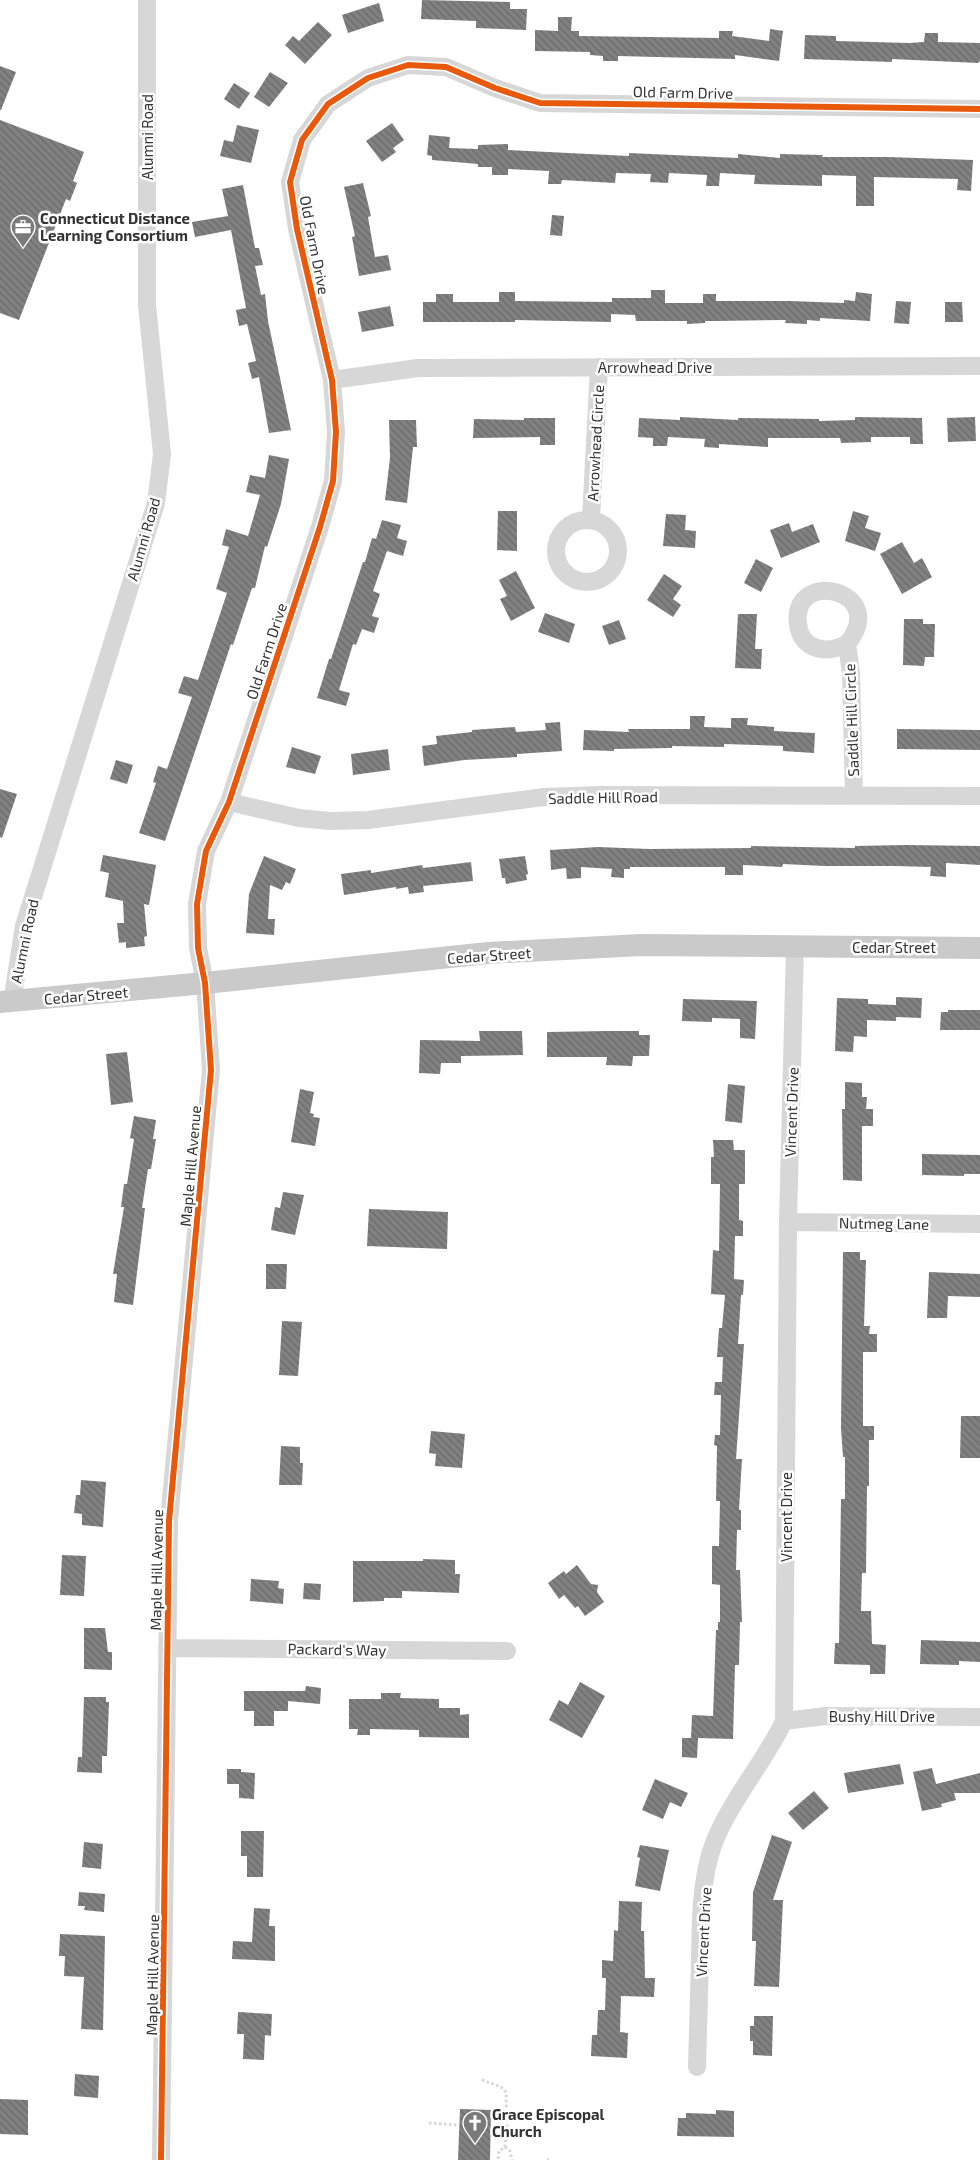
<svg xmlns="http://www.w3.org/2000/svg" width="980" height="2160" font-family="'Exo 2',sans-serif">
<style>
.building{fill:url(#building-back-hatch)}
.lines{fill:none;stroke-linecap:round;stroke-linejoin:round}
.path{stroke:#d6d6d6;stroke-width:3;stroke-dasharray:2.5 2.5;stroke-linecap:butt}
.minor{stroke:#d7d7d7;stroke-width:18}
.major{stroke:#cacaca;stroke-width:22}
.cycleway-casing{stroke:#fff;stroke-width:9}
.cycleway{stroke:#e8590c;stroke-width:6}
.labels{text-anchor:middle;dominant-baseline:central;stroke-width:5;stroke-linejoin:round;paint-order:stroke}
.street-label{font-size:15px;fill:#333;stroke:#fff}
.poi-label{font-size:15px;font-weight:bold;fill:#333;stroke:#fff;text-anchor:start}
</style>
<defs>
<pattern id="building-back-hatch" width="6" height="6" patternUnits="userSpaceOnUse" patternTransform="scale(1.25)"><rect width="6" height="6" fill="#818181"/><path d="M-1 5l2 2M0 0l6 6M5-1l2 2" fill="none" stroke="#6a6a6a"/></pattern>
</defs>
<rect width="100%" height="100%" fill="#fff"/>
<path class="building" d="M422,0l88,2v7h17l-1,21 -50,-2v-7l-55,-2z
M379,3l5,18 -36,12 -6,-18z
M558,17h14l-1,14h8v5l140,2v-7h14l-1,5 37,5 1,-12 13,2 -4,30 -44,-6v4l-117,-3v5h-15v-5l-13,-1v-3l-55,-1v-21l23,1z
M318,22l14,13 -27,29 -20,-19 8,-9 6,5z
M925,33h13v9l42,1v18l-2,2 -86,-4v3l-88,-3 1,-24 31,1v5l73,2 15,-1z
M0,66l16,6 -15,38h-1z
M270,72l18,11 -19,24 -15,-10z
M234,83l16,10 -11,16 -15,-10z
M0,120l84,32 -11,29 4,2 -7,18 -4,-2 -47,121 -19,-7z
M392,123l12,17 -11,8 3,4 -14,10 -16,-21z
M237,125l22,5 -8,33 -31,-7 4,-16 9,2z
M429,135l21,2 -1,11 29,1v-4l30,-1v6l121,6v-3l109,5v-4l42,4v-4l43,1 -1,2h66l85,3 -2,31 -14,-1 1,-11 -84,-2v29h-18v-30l-34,-1v11l-68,-2 1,-9 -35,-2 -1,13h-13l1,-11 -38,-2 -1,10 -18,-1 1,-8 -35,-1 -1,10 -53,-3 -1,4h-13l1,-13 -41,-2v6h-16v-8h-14v-3l-46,-4v-4l-5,-1z
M363,183l8,33 -3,1 7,40 13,-2 3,15 -32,6 -7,-39 3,-1 -11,-49z
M243,185l12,63h4l4,17 -8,1 6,29 4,-1 3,27 23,109 -22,3 -10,-56 -7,2 -4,-16 8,-2 -9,-37 -8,2 -3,-16 10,-2 -15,-78 -36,7 -3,-15 36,-6 -6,-27z
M552,215l12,1 -2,20 -12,-1z
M651,290h14v13h38v-9h13v7h74l54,2v-3l11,1 1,-9 16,2 -2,27 -50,-3v3l-13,-1v4l-22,-1 1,-3 -70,1h-11v2l-18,1v-3h-51l-1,-6 -24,-1v8l-96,-2v2h-92v-20h13v-8h17v8h46v-10h16v9l97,1v-4h39z
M896,301l15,1 -2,22 -15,-1z
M945,302h17l1,20h-18z
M390,306l4,20 -32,6 -4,-20z
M680,417l58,3v-2l81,1v2l36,-1v-3l67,1 1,26h-13v-7h-39v5l-30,1 -1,-5h-72v9l-49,-3v4l-15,-1 1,-8 -37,-2 -1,9h-14v-8l-15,-1 1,-19 41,2z
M975,417l1,24 -28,1 -1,-24z
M524,418h31v27h-15v-8l-67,1 1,-19 50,1z
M389,420h27l1,27h-4l-6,56 -22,-3 5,-42z
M269,455l20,4 -8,45 -14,43 -2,-1 -10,42h-3l-19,57 -2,-1 -66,197 -26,-8 17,-50 -3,-1 5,-16 9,3 25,-72 -14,-4 6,-17 14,4 29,-87 -11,-4 13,-42 -7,-2 4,-16 22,7 12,-41 -14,-3 4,-17 15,3z
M498,511h19v40l-20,-1z
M853,511l16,5 -4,12 16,5 -6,18 -30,-10z
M666,514l20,1 -1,15 11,1 -1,17 -32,-2z
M382,520l19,5 -4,13 10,3 -4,15 -16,-5 -14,40 7,3 -8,22 7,2 -5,15 -12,-4 -6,16 -3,-1 -14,46 11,3 -4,13 -29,-8 12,-39h2l32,-97h2l7,-24 4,1z
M789,523l3,9 21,-8 7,18 -39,16 -11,-28z
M902,542l12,21 8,-5 10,19 -30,17 -22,-40z
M756,559l17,9 -12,24 -17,-9z
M516,571l19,37 -24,13 -11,-22 7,-3 -8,-16z
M664,574l18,12 -9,13 8,6 -8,12 -26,-17z
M545,613l30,11 -6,19 -31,-11z
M738,614h19l-2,35h7l-1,20 -26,-1z
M904,619h19v5h12l-1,33h-9l-1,9 -21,-1z
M619,620l7,19 -17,6 -7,-19z
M690,716h15l-1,11 27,1v-10h17l-1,7 27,2v4l41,2 -1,20 -31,-2v-5l-59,-2v3l-52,-1v2l-58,1v2l-31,-1 1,-20 45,2 -1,-3h62z
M560,722l2,29 -45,3v3l-53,3 -40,6 -2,-20 15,-2 -1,-8 36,-4v-2l43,-3 1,5 30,-2 -1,-7z
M897,729l83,1v20l-83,-1z
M292,747l29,9 -6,18 -29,-7z
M388,749l2,21 -37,5 -2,-21z
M116,760l17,5 -6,19 -17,-5z
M0,789l17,5 -15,44 -2,-1z
M905,845l75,1v19l-34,-2v14l-16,-1 1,-9 -36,-1h-70l-42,-2 -1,3 -39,-2v10h-18v-8h-95v2h-6v9l-13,-1 1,-8 -31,-2v11l-14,1 -1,-11 -15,2 -1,-20 48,-3 51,2 102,-1v-2l104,2v-2z
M103,855l53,10 -7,40 -5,-1 3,32 -3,1 1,9 -19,2v-6l-7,1 -2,-20h7l-1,-22 -18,-4 4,-24 -9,-2z
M264,856l32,13 -6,15 -4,-2 -4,8 -12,-5 -2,34h7l-1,16 -28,-2 3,-39z
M525,856l3,18 -2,1 1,5 -21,4 -1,-6h-3l-3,-19z
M471,862l2,19 -50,5 1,6 -15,2 -1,-7 -12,2v-2l-52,8 -3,-21 30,-4v3l51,-8 1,3z
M896,997l26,1 -1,20 -25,-1v4l-29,-1v17l-13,-1 -1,16 -18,-1 2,-53 31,1v5l28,1z
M683,999l74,2 -2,38 -15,-1v-19l-28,-1v4l-30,-1z
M948,1010h32v20h-40l1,-18h7z
M479,1031h43l1,24 -62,1v7h-20l-1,11 -21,-1 1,-33 60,1z
M607,1031h32v4h11l-1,21h-16l-1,10 -26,-1 1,-8h-60v-25z
M127,1052l6,50 -22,3 -5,-51z
M845,1082l17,1v14h5l-1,12h7v17h-11v55l-19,-1 -1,-71h3z
M728,1084l17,2 -3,37 -17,-2z
M300,1089l14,3 -4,21 4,1 -1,3 7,1 -5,28 -24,-4z
M134,1116l22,4 -3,19h3l-5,30h-3l-6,39h3l-12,97 -19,-3 3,-28h-4l11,-67h-3l3,-23h3l7,-45 -4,-1z
M713,1140h20l1,10h11v34h-6v36l4,1v15h-8l-1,43 10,1 -1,15h-2l-3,49h6l-8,115h6l-3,51h2v20h-4l-1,40h4l2,52h-2l-1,43h-4l-2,74 -35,-1 -1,20 -15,-1v-19h9l1,-23 21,1 3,-86h2v-8h2v-37l-8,-1v-38h7l1,-45h-4l1,-55 -3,-1 1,-10h5l1,-40h-7l1,-13h7l1,-25h-6l2,-29h3l3,-33 -14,-1 2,-44 6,1 1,-67h-9v-27h3z
M922,1154l58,1v19h-16v2l-42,-1z
M283,1192l21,3 -9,40 -24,-5 4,-23 5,1z
M369,1209l79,3 -1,37 -80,-3z
M843,1252h17v8h6l-2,66h6l-1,8h8v18h-14v74h11v14h-5v46h-2l-1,87h-4l-1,38h10l1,33 14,1 -1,29h-15v-9l-36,-1 1,-21h4l2,-144h4v-42h-2l-2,-29z
M266,1264h21l-1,25h-20z
M929,1272l51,2v23l-32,-1 -1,22h-20z
M282,1321l20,1 -4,54 -19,-1z
M961,1416h19v42h-20z
M431,1431l34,3 -3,34 -27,-2 1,-12 -7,-1z
M281,1446l19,1v16h3l-1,22h-23z
M81,1480l25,2 -3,45 -21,-2v-11l-8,-1 2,-18h4z
M62,1555l24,1 -2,40 -24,-1z
M423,1559l32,1v14h5l-1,19 -57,-2v7h-18v3l-31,1v-41h70z
M577,1565l14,19 7,1 -1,7 7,10 -19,14 -7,-10 -3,2 -11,-13 -5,4 -11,-16 16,-12 2,3z
M251,1579l28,2 -1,7 6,1 -1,15 -33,-3z
M304,1583l17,1 -1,16 -17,-1z
M84,1628h21l3,24h4v18l-28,-1z
M921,1640l59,2v20l-21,-1v4l-39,-1z
M580,1682l25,14 -23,42 -33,-18 10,-20 9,5z
M306,1686l15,2 -1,16 -32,-3v10h-14v15h-20v-15h-10v-20h61z
M381,1693h20l-1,5 39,1v9h21v7l9,-1v24l-50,-1v-7l-49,-1v6h-13l1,-6h-9v-30h32z
M84,1697h22v5h3l-2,54h-5v17l-25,-1 1,-15h4z
M900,1764l4,20 -56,9 -4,-20z
M932,1768l4,16 44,-11v20h-26l2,7 -15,4 1,3 -20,4 -9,-39z
M227,1769h14v3l14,1 -1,26 -15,-1v-14h-12z
M655,1779l33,14 -7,14 -11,-5 -7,17 -21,-9z
M814,1791l15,17 -26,22 -15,-17z
M241,1831h23l-1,46h-16v-21h-6z
M772,1835l20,7 -19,58h10l-4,87 -25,-1 2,-45h-4l1,-49z
M84,1842l19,2 -2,25 -19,-2z
M640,1845l29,5 -9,41 -25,-5 5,-28 -3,-1z
M79,1892l26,2 -1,18 -20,-2 1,-4h-7z
M619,1901l23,1 -1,29h3l1,47h10l-1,19 -33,-1 -1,36 8,1 -1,25 -36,-2 1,-21h5l1,-25h7l1,-32h-4v-18l11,1 1,-31 4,1z
M254,1908l16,1 -1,17h6v35l-43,-2 1,-18 19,1z
M60,1934l45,2 -2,94 -22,-1 3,-52 -20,-1 1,-20h-6z
M238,2012l34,2 -1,22 -6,-1 -1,25 -21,-1 1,-25h-7z
M754,2016h19l-1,40 -19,-1v-14h-3v-15h4z
M75,2074l24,2 -1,22 -24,-2z
M0,2099l28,1v35l-28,-1z
M460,2109l31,1 -1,50h-32z
M716,2110l18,1v26l-57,-1 1,-18h8v-5l30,1z"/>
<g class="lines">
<path class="path" d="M482,2080l19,7 5,5 1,33 -2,22 -6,4 -1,9
M429,2123l29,2
M505,2147l5,4 2,9
M547,2160h3"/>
<path class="minor" d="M332,380l86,-12 562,-2
M591,519l8,-152
M556 551a31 31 0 1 1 62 0a31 31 0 1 1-62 0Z
M847,644c-20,10 -46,7 -49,-20 -7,-57 93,-34 49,20l4,30 3,122
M229,802l70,16 31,3 38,-1 176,-23 56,-2 380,1
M12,1002l12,-76 132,-423 6,-49 -15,-149v-305
M788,1222l192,2
M167,1648l340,3
M784,1721l42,-5 154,1
M697,2067c1,-35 2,-71 3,-107 1,-43 0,-92 20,-131 18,-38 46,-70 64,-108l4,-499 7,-276
M161,2160l8,-639 42,-451 -6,-87 -7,-35 -1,-44 9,-53 23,-49 91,-275 13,-46 3,-49 -4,-52 -35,-151 -7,-47 12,-42 26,-36 40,-26 40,-13 38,2 49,21 45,15 440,6"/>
<path class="major" d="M0,1002l205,-19 283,-30 153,-8 339,3"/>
<defs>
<path id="cycleway" d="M161,2160l8,-639 42,-451 -6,-87 -7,-35 -1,-44 9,-53 23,-49 91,-275 13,-46 3,-49 -4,-52 -35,-151 -7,-47 12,-42 26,-36 40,-26 40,-13 38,2 49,21 45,15 440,6"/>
</defs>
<use href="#cycleway" class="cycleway-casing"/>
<use href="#cycleway" class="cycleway"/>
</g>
<defs>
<symbol id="office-pin" viewBox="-11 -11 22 30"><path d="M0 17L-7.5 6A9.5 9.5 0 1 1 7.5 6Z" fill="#7a7a7a" stroke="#fff"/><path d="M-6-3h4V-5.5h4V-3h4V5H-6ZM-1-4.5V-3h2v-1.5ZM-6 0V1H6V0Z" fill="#fff"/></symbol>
<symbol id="church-pin" viewBox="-11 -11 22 30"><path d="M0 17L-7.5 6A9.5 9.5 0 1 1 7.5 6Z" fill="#7a7a7a" stroke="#fff"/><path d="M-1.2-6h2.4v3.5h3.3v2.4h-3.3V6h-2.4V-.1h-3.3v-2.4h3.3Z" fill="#fff"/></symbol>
</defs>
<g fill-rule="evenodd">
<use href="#office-pin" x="9" y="213" width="28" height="38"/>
<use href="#church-pin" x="461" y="2109" width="28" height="38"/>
</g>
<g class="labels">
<g class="street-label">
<text transform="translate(683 92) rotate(1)">Old Farm Drive</text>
<text transform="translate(147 137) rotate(-90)">Alumni Road</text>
<text transform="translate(315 245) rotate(79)">Old Farm Drive</text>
<text x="655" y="367">Arrowhead Drive</text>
<text transform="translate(595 443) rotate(-87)">Arrowhead Circle</text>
<text transform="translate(143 539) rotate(-74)">Alumni Road</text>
<text transform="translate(266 651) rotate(-72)">Old Farm Drive</text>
<text transform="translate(851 720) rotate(-92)">Saddle Hill Circle</text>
<text transform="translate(603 797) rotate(-1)">Saddle Hill Road</text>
<text transform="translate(24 941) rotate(-78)">Alumni Road</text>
<text x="894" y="947">Cedar Street</text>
<text transform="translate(489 955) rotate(-4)">Cedar Street</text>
<text transform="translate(86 995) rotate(-5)">Cedar Street</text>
<text transform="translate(791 1112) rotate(-88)">Vincent Drive</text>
<text transform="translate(190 1166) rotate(-85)">Maple Hill Avenue</text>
<text transform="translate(884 1223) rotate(1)">Nutmeg Lane</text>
<text transform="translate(786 1517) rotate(-90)">Vincent Drive</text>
<text transform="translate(156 1570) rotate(-89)">Maple Hill Avenue</text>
<text transform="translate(337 1649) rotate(1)">Packard's Way</text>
<text x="882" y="1716">Bushy Hill Drive</text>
<text transform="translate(703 1932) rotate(-87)">Vincent Drive</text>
<text transform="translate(152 1975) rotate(-89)">Maple Hill Avenue</text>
</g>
<g class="poi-label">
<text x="40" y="218">Connecticut Distance<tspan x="40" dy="17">Learning Consortium</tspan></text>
<text x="492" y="2114">Grace Episcopal<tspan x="492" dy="17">Church</tspan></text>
</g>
</g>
</svg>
